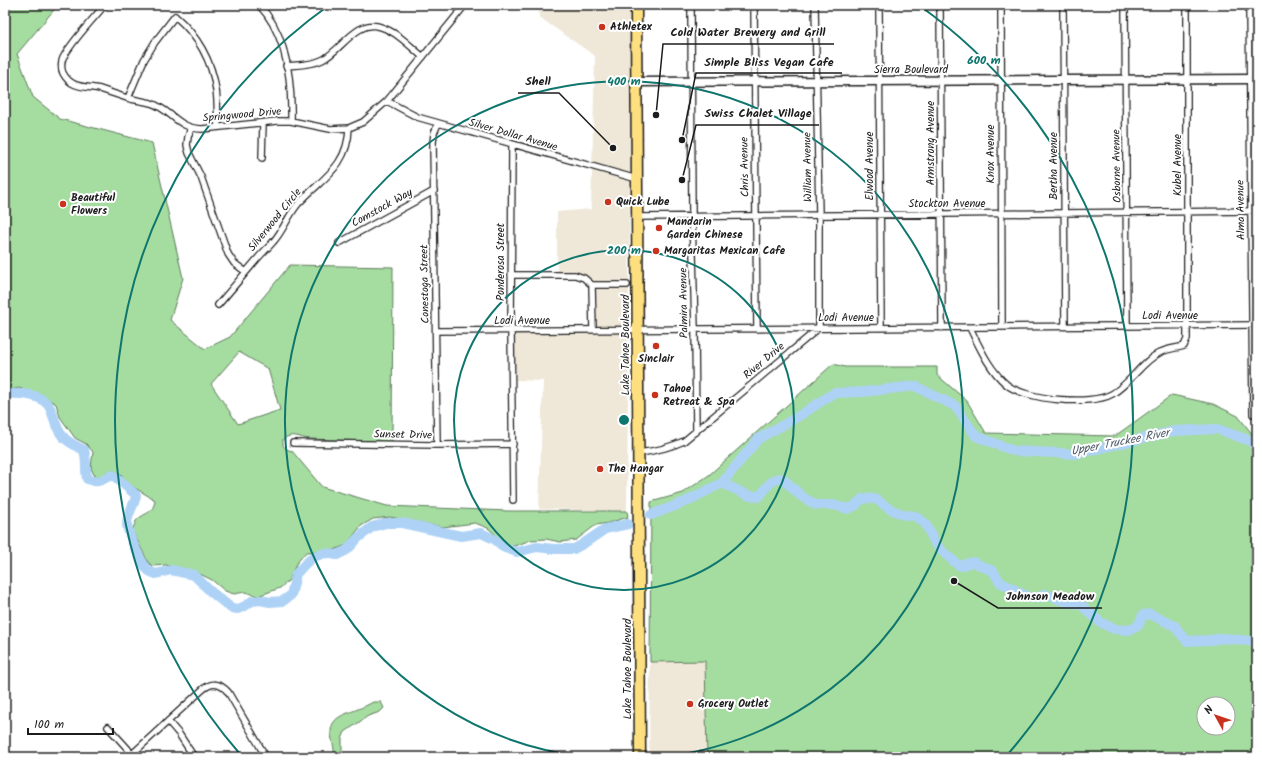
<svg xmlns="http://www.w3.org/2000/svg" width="1262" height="762" font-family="Kalam,sans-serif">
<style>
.built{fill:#efe8d9}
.green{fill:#a5dca0;stroke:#607c5e;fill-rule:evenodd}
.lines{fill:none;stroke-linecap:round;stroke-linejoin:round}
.river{stroke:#add2f6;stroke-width:10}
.street-casing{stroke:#1c1c1c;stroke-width:8}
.secondary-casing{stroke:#1c1c1c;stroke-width:11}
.highway-casing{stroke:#1c1c1c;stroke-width:13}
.street{stroke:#fff;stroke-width:5.5}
.secondary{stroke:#fff;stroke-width:8}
.highway{stroke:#fedf80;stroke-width:10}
.ring{fill:none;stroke:#0f766e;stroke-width:2}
.poi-dot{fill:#c8321e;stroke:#fff;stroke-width:1.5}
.labels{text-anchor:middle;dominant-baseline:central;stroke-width:4;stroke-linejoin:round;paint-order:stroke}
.poi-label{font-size:11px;font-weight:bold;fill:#1c1c1c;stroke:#fff;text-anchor:start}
.street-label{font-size:11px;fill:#1c1c1c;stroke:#fff}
.water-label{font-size:12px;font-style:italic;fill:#4f5c68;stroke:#fff}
.centre{fill:#0f766e;stroke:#fff;stroke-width:2}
.ring-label{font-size:12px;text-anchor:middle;font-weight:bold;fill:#0f766e;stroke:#fff;stroke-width:4;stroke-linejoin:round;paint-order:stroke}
.leader{fill:none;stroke:#1c1c1c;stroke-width:1.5}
.callout-dot{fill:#1c1c1c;stroke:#fff;stroke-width:1.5}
.callout-label{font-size:12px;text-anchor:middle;font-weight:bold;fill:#1c1c1c;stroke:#fff;stroke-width:4;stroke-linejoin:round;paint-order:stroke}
</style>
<rect width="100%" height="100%" fill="#fff"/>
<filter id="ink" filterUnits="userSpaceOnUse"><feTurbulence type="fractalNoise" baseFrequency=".025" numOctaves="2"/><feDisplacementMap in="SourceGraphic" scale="8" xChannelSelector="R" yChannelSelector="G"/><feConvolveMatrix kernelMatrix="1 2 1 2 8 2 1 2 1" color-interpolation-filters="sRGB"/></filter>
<g filter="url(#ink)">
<path class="built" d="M540,5h90v152l-3,354 -88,-2 4,-128 -27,-1 -3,-48 82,1 -2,-50 -18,-11h-18v-60l34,-3 4,-153 -56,-39z
M705,660l2,97h-58l1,-95z"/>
<path class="green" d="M5,5h53l-41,49 16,43 27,22 92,24 31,135 -13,42 35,29 25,-12 60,-72 103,2 -1,175 -82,-3c-12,-1 -16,-7 -27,0v6l3,4 6,2 30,36 65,19 121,5h119l1,6 -20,6 -12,2 -20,15 -16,2 -14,-3 -15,1 -17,6 -8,-2 -18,-16 -13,-5 -32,4 -53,-10 -17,2 -12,7 -15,19 -12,5 -28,2 -10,12 -7,16 -9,8 -22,8 -13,-4 -11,2 -9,-3 -13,-11 -18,-9 -28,-6 -14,1 -4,-4 -16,-32c1,-2 3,-6 4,-9 8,-9 17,-6 19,-21l-25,-15 -9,-10 -7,-4 -8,2 -5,5 -7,-3 -3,-7 2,-16 -7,-8 -11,-6 -15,-21 -4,-13 -11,-7 -26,-9 -14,3zM239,352l29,17 12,41 -42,14 -27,-40z
M833,364l12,3h92v8l30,26 19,32 129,3 57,-41 41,9 25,12 19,24v317h-550l-2,-96 -55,1 1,-160 32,-9 26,-18zM1204,704h24v24h-24z
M373,702h8l3,6 -4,4 -12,4 -23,16 -3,7v18h-8c1,-11 -3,-16 -3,-25 0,-16 16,-18 27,-23 5,-2 10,-4 15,-7z"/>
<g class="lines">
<path class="river" d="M5,394c15,-1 37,-1 45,14 3,7 5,14 8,21 5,11 16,16 26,21 3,10 1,19 3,29 14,6 14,-1 26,-4l23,20c0,8 -9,18 -9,29 0,8 15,41 21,46 2,2 5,3 8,4l15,-4 23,5 16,16 21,17 7,1 7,-3 7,-5 8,-1 10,2 13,-1 8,-6 5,-21 9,-10 8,-7 12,-4 12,2 10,-5 11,-12 14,-11 14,-4h16l59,13 20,-3 13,6 11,9 12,4 20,-5 16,2
M722,483l25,12 11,2c10,-8 9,-17 24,-19l19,18 15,9h18l14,4 7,-3 7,-7 7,-1 8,2 13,9 14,6 11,1 10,7 10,20 8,9 14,12 5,2 3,-2 8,-2 20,9 7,11 30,16 11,-1 3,-3 23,8 13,2 20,18 14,7 14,1 10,-4 5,-11 7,-1 25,12 4,6 8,9 23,-1 14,-2 33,4
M651,515l34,-13 37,-19 36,-44 41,-23 35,-23 29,-1 52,-6 40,20 21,30 38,15 62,3 98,-23 43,-2 34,12 6,9
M556,549h18l9,-5 22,-15 23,-5"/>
<defs>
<path id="street" d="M105,5c-13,15 -33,36 -42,53 -2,4 -2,11 0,15 8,16 23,13 37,16 9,3 18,6 27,9 8,2 16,3 24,5 21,7 25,25 51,26l75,-8h14l39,8 19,-1 14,-6 24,-21 78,-96
M259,5c28,29 33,78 32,116
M455,5l6,5
M691,5l1,211 3,113 1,103
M754,5l3,324
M879,5l2,323
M940,5l2,323
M1001,5l1,322
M1063,5l2,322
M1125,5l2,321
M1249,5l4,409h4
M286,66c12,-1 26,-1 36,-6 19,-9 35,-42 59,-33 16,5 29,19 42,30
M128,98l16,-38 11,-18 20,-26c22,19 37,45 41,74 2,12 1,25 2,37
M387,101l30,16 220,62
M191,128l-3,9 -1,8 2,8 12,24 27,77 6,9 12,9
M512,145l-1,186 2,169
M262,158l1,-35
M638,217l619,-6
M339,243l95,-52
M511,275h64l9,3 8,7
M218,305c14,-16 27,-32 40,-47 5,-6 10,-10 15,-16 10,-11 15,-26 25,-38 24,-26 50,-37 51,-76
M970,328c10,20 19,41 36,56 18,16 85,22 106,10 19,-11 30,-33 49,-42 6,-3 16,-4 23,-6l3,-7v-334
M593,330l-1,-45h35
M436,331l821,-6
M293,443l144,2 76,-1
M437,445l-4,-302 1,-10 4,-9
M639,453c16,-2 30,-5 45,-12l135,-113v-113l-4,-210
M168,721l11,13 15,23
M108,727l20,22 4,8
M129,757l72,-66c10,-9 18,-9 27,1l38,65"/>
<path id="secondary" d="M637,82l620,-3"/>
<path id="highway" d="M636,5l4,752"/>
</defs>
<use href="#street" class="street-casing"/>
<use href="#secondary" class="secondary-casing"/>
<use href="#highway" class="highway-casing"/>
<use href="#street" class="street"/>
<use href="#secondary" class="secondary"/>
<use href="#highway" class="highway"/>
</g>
</g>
<g class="ring">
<circle cx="624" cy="420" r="170"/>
<path d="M586 757A339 339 0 1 1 662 757"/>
<path d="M240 754A509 509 0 0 1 328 6M920 6A509 509 0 0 1 1008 754"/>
</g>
<g class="poi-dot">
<circle cx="602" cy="27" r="4"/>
<circle cx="608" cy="202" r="4"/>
<circle cx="63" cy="204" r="4"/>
<circle cx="659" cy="228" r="4"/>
<circle cx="656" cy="251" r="4"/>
<circle cx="656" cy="346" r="4"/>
<circle cx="655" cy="395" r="4"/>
<circle cx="600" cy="469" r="4"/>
<circle cx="690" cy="704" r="4"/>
</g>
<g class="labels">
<g class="poi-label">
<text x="610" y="27">Athletex</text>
<text x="71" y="198">Beautiful<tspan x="71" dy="13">Flowers</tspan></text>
<text x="616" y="202">Quick Lube</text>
<text x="667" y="222">Mandarin<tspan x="667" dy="13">Garden Chinese</tspan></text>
<text x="664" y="251">Margaritas Mexican Cafe</text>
<text x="656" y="359" text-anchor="middle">Sinclair</text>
<text x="663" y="389">Tahoe<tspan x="663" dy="13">Retreat &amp; Spa</tspan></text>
<text x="608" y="469">The Hangar</text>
<text x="698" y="704">Grocery Outlet</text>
</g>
<g class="street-label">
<text x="911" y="70">Sierra Boulevard</text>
<text transform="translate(242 115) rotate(-5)">Springwood Drive</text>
<text transform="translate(513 135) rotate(16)">Silver Dollar Avenue</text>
<text transform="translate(931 143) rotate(-90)">Armstrong Avenue</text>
<text transform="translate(991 154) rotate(-90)">Knox Avenue</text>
<text transform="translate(1178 165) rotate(-90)">Kubel Avenue</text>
<text transform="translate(870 166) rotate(-90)">Elwood Avenue</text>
<text transform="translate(1054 166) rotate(-90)">Bertha Avenue</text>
<text transform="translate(1117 166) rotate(-91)">Osborne Avenue</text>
<text transform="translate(745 167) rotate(-91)">Chris Avenue</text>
<text transform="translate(808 167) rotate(-91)">William Avenue</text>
<text x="947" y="204">Stockton Avenue</text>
<text transform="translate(382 208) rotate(-29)">Comstock Way</text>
<text transform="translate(1241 210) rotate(-91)">Alma Avenue</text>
<text transform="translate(275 220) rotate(-51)">Silverwood Circle</text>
<text transform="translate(501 262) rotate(-90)">Ponderosa Street</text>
<text transform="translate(425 284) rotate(-91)">Conestoga Street</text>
<text transform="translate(684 303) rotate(-91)">Palmira Avenue</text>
<text x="1170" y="316">Lodi Avenue</text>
<text x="846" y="318">Lodi Avenue</text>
<text x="522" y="321">Lodi Avenue</text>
<text transform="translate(626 345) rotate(-90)">Lake Tahoe Boulevard</text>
<text transform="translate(764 361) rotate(-40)">River Drive</text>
<text transform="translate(403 435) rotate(1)">Sunset Drive</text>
<text transform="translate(628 669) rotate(-90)">Lake Tahoe Boulevard</text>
</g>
<g class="water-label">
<text transform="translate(1120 442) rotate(-11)">Upper Truckee River</text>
</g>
</g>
<circle cx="624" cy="420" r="6" class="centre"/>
<g class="ring-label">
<text x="984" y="64">600 m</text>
<text x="624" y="85">400 m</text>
<text x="624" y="254">200 m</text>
</g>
<path class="leader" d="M656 115L663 44H834M682 140L696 73H842M613 148L559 93H518M682 180L696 125H819M954 581L998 608H1102"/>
<g class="callout-dot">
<circle cx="656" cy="115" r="4"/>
<circle cx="682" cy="140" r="4"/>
<circle cx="613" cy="148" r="4"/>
<circle cx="682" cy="180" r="4"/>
<circle cx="954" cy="581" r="4"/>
</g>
<g class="callout-label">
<text x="748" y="36">Cold Water Brewery and Grill</text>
<text x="769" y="66">Simple Bliss Vegan Cafe</text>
<text x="538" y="85">Shell</text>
<text x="758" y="117">Swiss Chalet Village</text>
<text x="1050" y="600">Johnson Meadow</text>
</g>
<rect width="1262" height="762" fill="none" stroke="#fff" stroke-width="20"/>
<rect x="10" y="10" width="1242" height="742" fill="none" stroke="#1c1c1c" stroke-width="1.5" filter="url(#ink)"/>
<g transform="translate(1216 716) rotate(310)"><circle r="19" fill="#ffffff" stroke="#a4a4a4"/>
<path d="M0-3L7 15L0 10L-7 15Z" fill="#c8321e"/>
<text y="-6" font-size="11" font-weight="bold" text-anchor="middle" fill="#1c1c1c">N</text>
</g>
<path d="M28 728v6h85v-6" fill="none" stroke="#1c1c1c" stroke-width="2"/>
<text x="34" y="728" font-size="12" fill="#1c1c1c" stroke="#ffffff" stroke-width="3" paint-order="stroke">100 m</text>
</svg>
